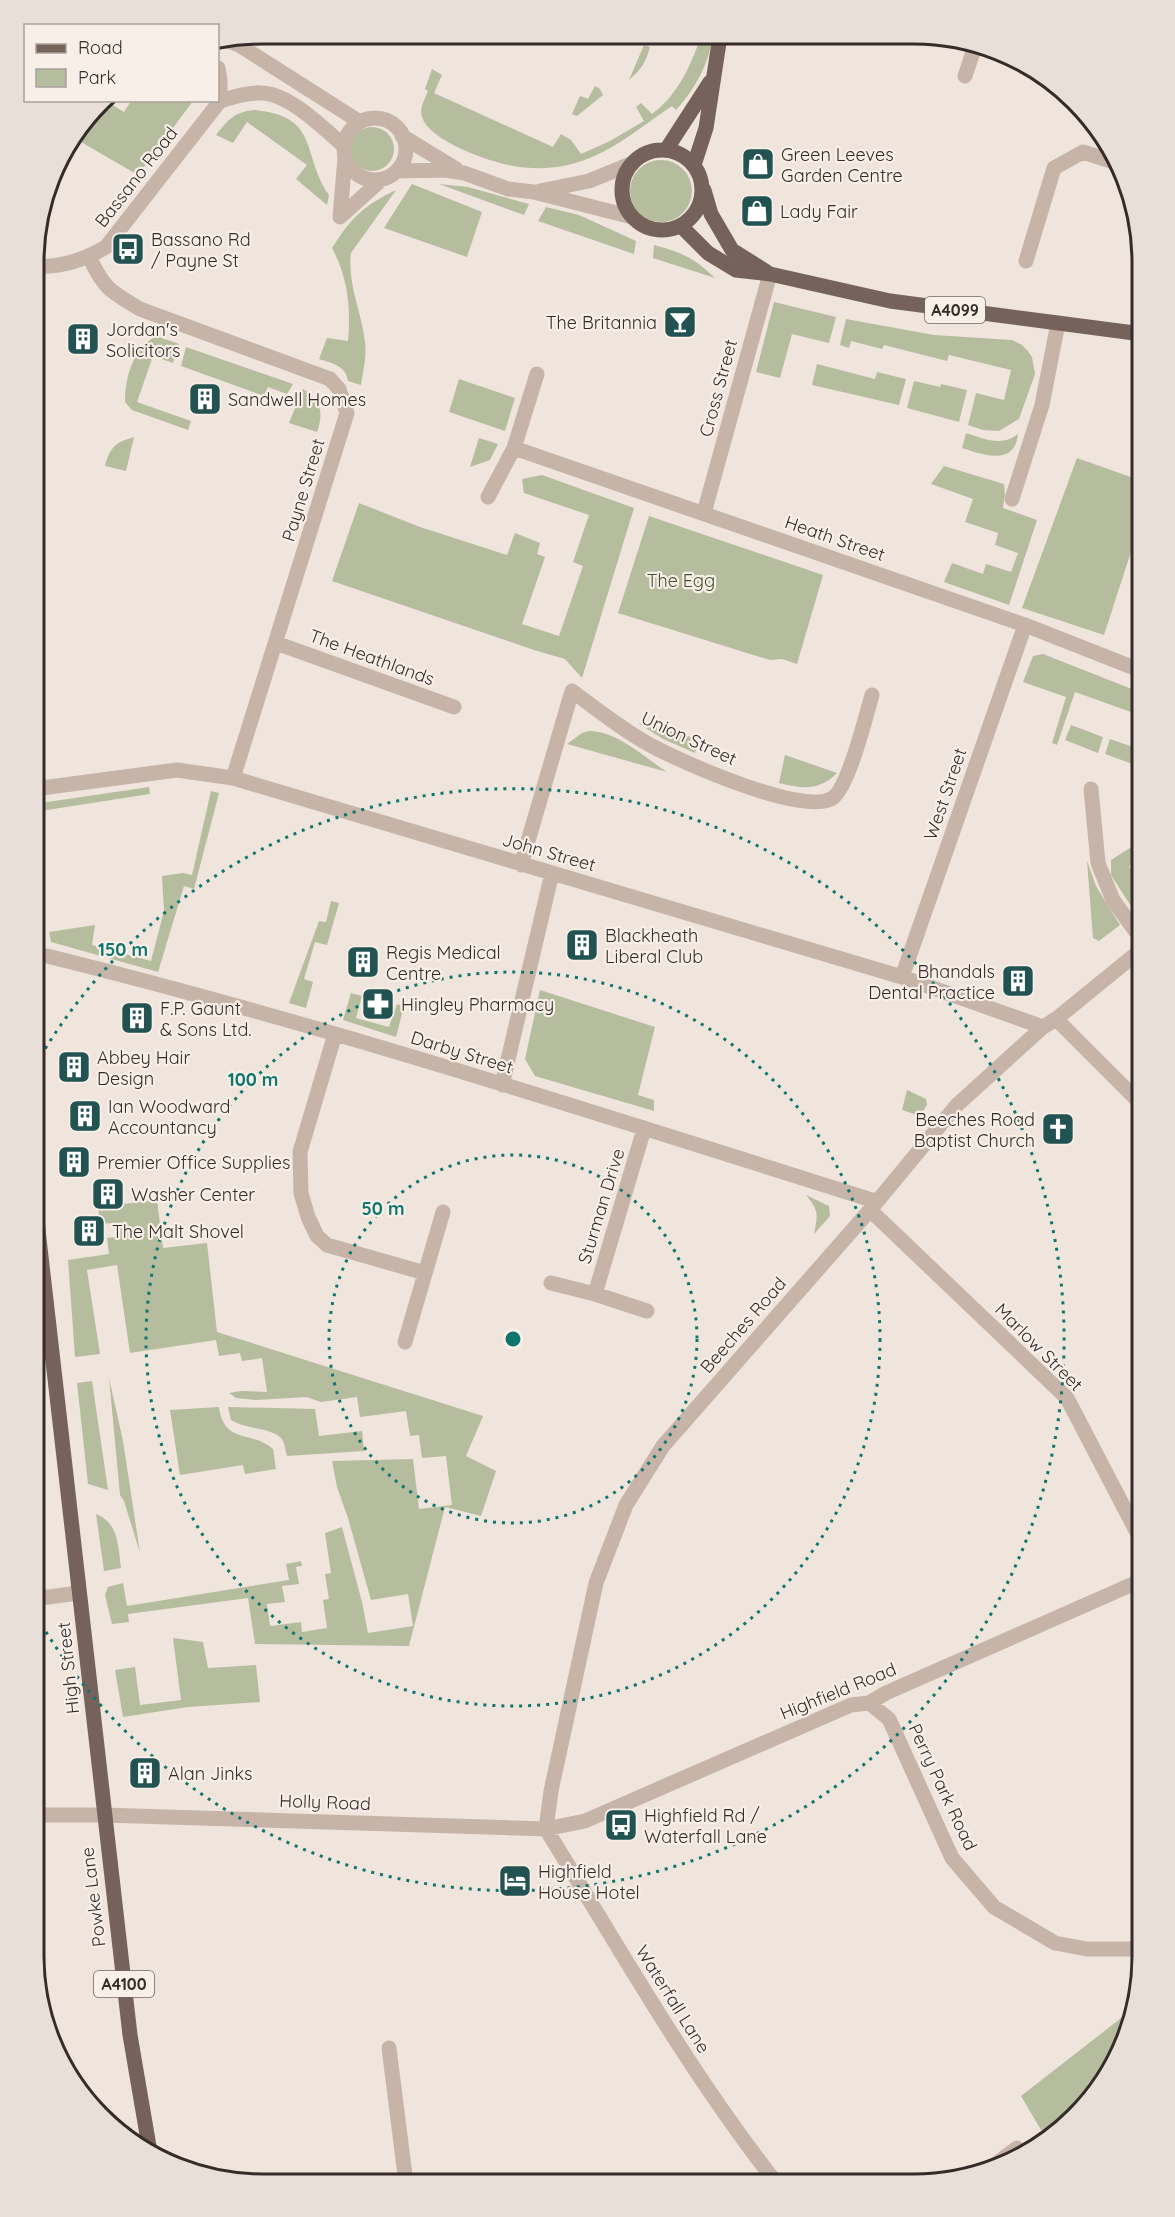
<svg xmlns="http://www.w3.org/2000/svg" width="1175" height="2217" font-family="Quicksand,sans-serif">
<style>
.green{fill:#b5bd9e}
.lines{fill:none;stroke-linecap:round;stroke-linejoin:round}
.minor{stroke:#c7b4a9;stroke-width:15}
.major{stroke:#75625b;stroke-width:15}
.ring{fill:none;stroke:#0f766e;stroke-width:3;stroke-dasharray:3 6}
.labels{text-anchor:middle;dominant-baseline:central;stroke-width:4.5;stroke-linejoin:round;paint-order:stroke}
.shield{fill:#f8efe8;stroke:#706662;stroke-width:1.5}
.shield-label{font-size:16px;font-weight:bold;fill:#352b28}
.poi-label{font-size:18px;fill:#352b28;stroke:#f8efe8;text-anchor:start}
.street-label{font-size:18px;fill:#352b28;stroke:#f8efe8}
.park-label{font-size:18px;fill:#47502f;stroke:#f8efe8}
.rim{fill:none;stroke:#352b28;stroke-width:3}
.centre{fill:#0f766e;stroke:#f8efe8;stroke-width:3}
.ring-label{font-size:18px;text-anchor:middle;font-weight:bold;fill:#0f766e;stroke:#f8efe8;stroke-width:4.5;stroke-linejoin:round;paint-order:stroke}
</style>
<rect width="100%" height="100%" fill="#f0e5dc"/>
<path class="green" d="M701,36h12c-5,29 -17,52 -37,74l-4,-4c-33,22 -64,50 -104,59 -17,4 -38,4 -55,1 -23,-4 -84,-25 -91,-49 -3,-9 3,-18 6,-26l-3,-2 7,-20 10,6 -8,18 119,54 8,-13 10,6 10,14 29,-13 34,-20 -8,-14 5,-4 11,11c26,-19 39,-49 49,-78z
M644,45l6,2c-4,15 -9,23 -21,33z
M595,86l5,3 3,6 -26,21 -5,-2 8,-18 8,3z
M102,101h4l18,11 7,-11h62l-55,74 -64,-37z
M254,110c67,6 47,45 75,85l-2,10 -31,-26 11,-14 -60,-43 -14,21 -17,-8c12,-15 18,-23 38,-25z
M350 149a22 22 0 1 1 44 0a22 22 0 1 1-44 0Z
M630 191a31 31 0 1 1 62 0a31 31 0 1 1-62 0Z
M412,184l70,28 -15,45 -83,-29z
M439,184l29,3 61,17 -5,11z
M396,190l-45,63c-4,30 11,60 14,89 2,14 -2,29 -4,43l-13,-4c-2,-15 -16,-18 -29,-22l8,-21 21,3c3,-33 0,-63 -16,-93 20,-31 31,-42 64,-58z
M546,207l33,8 57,26 -2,13 -96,-33z
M654,245c29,8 39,12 61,33l-62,-20z
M774,302l62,15 -7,26 -37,-9 -12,44 -24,-6z
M846,319l88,16 78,5 10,5 5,5 5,7 3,17 -16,45 -20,12 -16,-1 -15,-5 8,-32 28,7 7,-30 -62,-15 -2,6 -63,-16 -2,4 -31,-8 -2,7 -9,-3z
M156,336l23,8 -6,19 -20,-7 -16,46 54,19 -3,9 -56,-20 -7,-8c0,-25 8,-53 31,-66z
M186,347l107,37 -6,10 -19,-7 -4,9 -83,-30z
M817,364l58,15 2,-7 29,7 -7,26 -87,-20z
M459,379l56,19 -10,33 -56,-19z
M914,381l26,6 1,-3 26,6 -8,32 -52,-14z
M303,389c18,11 21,24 14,43l-28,-9z
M966,433c19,6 35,14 52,1 -3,32 -35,21 -56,14z
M134,437l-8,34 -21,-5c5,-19 11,-24 29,-29z
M479,438l19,6 -8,16 -20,7z
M1077,458l65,23v37l-38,117 -82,-27z
M944,466l60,18 1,10 -2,14 34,12 -28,85 -65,-23 8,-19 31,11 3,-10 25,8 7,-19 -23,-8 3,-12 -33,-11 8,-23 -42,-15z
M542,475l92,33 -52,170 -17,-19 -31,-9 -202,-69 27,-78 61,24 87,28 8,-22 25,10 -3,11 8,3 -23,67 37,12 24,-70 -10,-4 16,-47 -65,-22 -2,-14z
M649,516l174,59 -26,89 -15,-5 -12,1 -152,-47z
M1043,654l99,39v23l-67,-24 -18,53 -5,-2 14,-46 -43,-15 10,-26z
M638,723l61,16 -4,14 -32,-14z
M1071,725l32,12 -5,16 -33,-13z
M589,731c28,0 55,26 78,41l-100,-28 15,-11z
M1110,739l32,11 -4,16 -33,-12z
M785,755l52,18c-18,18 -34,16 -58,10z
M149,787l1,7 -116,18v-8z
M211,791l8,2 -25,96 -10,-3 -26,86 -107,-30 -2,-10 46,-7 -3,20 59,16 13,-50 -2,-35 21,-3 9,2z
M1141,841l1,17 -13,8 13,20v25l-6,3 -25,-39v-15z
M1087,861l9,25 24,39 -21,16 -6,-3z
M331,901l8,2 -12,42 -12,-3 -11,37 9,3 -7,26 -17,-5 30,-82 7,1z
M540,990l115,37 -17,68 16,5v11l-119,-35 -10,-17z
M351,993l11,3 -6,22 33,9 8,-23 7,2 -8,31 -53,-17z
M907,1090l19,9 1,6 -7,11 -18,-6z
M806,1195l23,11 1,10 -16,18c4,-20 5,-23 -8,-39z
M157,1200l6,48 44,-5 10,89 266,84 -17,40 30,15 -15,45 -36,-9 -36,139 -154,-2 -7,-46 -120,16 1,8 -17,2 -7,-29 3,-8 15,-4 4,23 162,-26 -3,-16 15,-3 1,5 -6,1 3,17 -17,2 3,16 -18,2 3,22 31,-4 1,10 25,-4 -4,-28 6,-1 -4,-25 6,-1 -6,-40 17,-6 20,75 6,31 45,-7 -5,-32 -37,6 -23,-82 -11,-31 -5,-26 81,-2 6,50 33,-4 -6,-49 -24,2 -3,-23 -9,1 -4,-25 -46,6 -3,-20 -36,5 -15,-5 -50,3 -20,-2 -7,-5 12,-2 26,1 -5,-34 -20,3 -2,-8 -21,3 -3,-16 -86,13 -13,-88 -30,5 13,84 -25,3 -7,-97 41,-6 -2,-16 9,-1 -2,-14 -14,1 -2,-17z
M109,1378l14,63 17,112 -16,-52 -4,-6z
M92,1381l16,109 -20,-6 -11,-101z
M219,1407c5,38 33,23 54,42l3,20 -31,5 -2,-9 -63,10 -10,-65z
M228,1407l87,2 4,27 43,-5 2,20 -77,5c-2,-6 -2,-14 -6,-18 -9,-10 -36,-9 -50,-18z
M96,1514c23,9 22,32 25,54l-17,3z
M173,1638l30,4 5,26 48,-3 4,37 -72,5 -65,10 -8,-47 20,-3 5,38 41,-5z
M1125,2015l5,7 -5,21 -30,51 -43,43 -5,3 -26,-44z"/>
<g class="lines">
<path class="minor" d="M226,40l13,5 121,77
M965,76l11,-33
M220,101c13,-4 28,-9 42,-8 28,1 61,35 82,53
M344 149a31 31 0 1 1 62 0a31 31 0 1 1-62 0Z
M402,136l54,33
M397,171l48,-1 19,3 44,16 26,3 98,25
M540,191l49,-10 44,-18
M340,217l5,-60
M340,217l41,-37
M89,256c14,32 22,36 51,53l190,70 9,10 8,24 -114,365
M1026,261l28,-93 29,-16 34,11
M35,266c25,2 49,-6 71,-19l114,-146v-21l-2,-12
M514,448l511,177 117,46
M488,497l26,-49 23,-74
M1012,499l30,-94 16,-82
M704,513l66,-239
M276,643l178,64
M34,789l143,-19 56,8 669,199 141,50
M1091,789l7,74 15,37 29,40
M521,865l51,-174c26,19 53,41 82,56 32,17 145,67 177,52 17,-8 35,-84 41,-104
M34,956h13c280,69 554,159 828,245
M902,977l123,-352
M1056,1019l86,86
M335,1034l-35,118 1,41 7,24 9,19 10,9 98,28
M502,1085l50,-212
M870,1210l197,188 75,144
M551,1283l44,11 52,17
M595,1294l49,-165
M405,1342l38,-130
M33,1599l46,-6
M869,1703l20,16 63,139 42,49 61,36 32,6h43l11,-3
M33,1815h70l443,14 39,-8 266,-116 18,-2 17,-10 256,-113
M546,1829l5,-38 45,-208 30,-78 37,-59 207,-236 87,-105 86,-78 13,-8 86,-70
M546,1829c74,120 143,243 231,355
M389,2048l17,135
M985,2172l32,-24"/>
<path class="major" d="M666,150l44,-68
M622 190a40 40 0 1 1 80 0a40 40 0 1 1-80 0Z
M694,165l12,-37 14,-92
M704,190l7,24 21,36 35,22
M681,226l27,27 28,17 34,4 120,27 252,33
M34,1195l96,840 20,117"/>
</g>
<g class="ring">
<circle cx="513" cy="1339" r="184"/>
<circle cx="513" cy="1339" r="367"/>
<path d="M36 1064A551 551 0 1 1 33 1610"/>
</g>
<defs>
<symbol id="shop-square" viewBox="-11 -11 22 22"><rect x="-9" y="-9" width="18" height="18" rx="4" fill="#225251" stroke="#f8efe8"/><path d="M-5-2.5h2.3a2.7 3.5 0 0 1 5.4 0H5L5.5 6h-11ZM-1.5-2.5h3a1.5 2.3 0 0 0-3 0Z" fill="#fff"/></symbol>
<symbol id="bus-square" viewBox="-11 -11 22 22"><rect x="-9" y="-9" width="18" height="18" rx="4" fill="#225251" stroke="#f8efe8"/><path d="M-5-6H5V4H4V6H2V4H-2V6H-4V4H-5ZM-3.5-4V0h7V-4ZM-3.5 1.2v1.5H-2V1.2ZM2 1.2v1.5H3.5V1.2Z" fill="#fff"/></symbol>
<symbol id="bar-square" viewBox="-11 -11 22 22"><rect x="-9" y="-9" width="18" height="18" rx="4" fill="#225251" stroke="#f8efe8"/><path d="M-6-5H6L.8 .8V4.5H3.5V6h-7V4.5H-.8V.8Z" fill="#fff"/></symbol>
<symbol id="building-square" viewBox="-11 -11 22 22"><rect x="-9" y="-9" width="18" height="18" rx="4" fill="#225251" stroke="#f8efe8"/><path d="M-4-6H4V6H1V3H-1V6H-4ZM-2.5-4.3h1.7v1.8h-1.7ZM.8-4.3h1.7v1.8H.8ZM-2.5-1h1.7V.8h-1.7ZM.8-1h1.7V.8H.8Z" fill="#fff"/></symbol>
<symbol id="pharmacy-square" viewBox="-11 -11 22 22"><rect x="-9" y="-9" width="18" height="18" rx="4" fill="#225251" stroke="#f8efe8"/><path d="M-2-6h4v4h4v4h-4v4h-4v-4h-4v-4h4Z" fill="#fff"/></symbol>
<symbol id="church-square" viewBox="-11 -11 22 22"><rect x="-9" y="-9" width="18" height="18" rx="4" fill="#225251" stroke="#f8efe8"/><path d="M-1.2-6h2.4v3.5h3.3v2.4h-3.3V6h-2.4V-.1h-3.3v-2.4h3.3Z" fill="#fff"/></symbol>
<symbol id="hotel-square" viewBox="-11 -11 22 22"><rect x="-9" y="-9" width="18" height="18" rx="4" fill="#225251" stroke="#f8efe8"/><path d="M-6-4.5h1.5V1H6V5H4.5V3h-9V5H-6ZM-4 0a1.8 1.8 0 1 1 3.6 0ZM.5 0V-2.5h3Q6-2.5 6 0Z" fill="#fff"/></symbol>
</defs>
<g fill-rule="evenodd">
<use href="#shop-square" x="739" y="145" width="38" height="38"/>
<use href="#shop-square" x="738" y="192" width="38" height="38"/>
<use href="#bus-square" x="109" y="230" width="38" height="38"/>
<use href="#bar-square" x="661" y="303" width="38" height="38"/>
<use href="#building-square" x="64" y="320" width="38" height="38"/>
<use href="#building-square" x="186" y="380" width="38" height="38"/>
<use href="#building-square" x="563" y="926" width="38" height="38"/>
<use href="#building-square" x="344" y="943" width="38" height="38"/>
<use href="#building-square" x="999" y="962" width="38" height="38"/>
<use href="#pharmacy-square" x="359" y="985" width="38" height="38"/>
<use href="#building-square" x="118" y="999" width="38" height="38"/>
<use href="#building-square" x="55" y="1048" width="38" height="38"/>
<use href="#building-square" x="66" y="1097" width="38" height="38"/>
<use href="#church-square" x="1039" y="1110" width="38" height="38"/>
<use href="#building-square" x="55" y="1143" width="38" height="38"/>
<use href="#building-square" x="89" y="1175" width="38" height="38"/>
<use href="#building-square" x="70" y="1212" width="38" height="38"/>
<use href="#building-square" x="126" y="1754" width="38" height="38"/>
<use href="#bus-square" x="602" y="1806" width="38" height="38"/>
<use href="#hotel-square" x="496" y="1862" width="38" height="38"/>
</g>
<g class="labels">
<g class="shield">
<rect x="925" y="297" width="60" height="26" rx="4.5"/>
<rect x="94" y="1971" width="60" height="26" rx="4.5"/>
</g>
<g class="shield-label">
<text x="955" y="310">A4099</text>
<text x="124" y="1984">A4100</text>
</g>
<g class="poi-label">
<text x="781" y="154">Green Leeves<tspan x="781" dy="21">Garden Centre</tspan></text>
<text x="780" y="211">Lady Fair</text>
<text x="151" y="239">Bassano Rd<tspan x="151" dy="21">/ Payne St</tspan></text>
<text x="657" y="322" text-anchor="end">The Britannia</text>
<text x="106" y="329">Jordan's<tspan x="106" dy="21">Solicitors</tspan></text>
<text x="228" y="399">Sandwell Homes</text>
<text x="605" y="935">Blackheath<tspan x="605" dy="21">Liberal Club</tspan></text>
<text x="386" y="952">Regis Medical<tspan x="386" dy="21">Centre</tspan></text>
<text x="995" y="971" text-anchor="end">Bhandals<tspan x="995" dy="21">Dental Practice</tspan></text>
<text x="401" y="1004">Hingley Pharmacy</text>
<text x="160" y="1008">F.P. Gaunt<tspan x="160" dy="21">&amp; Sons Ltd.</tspan></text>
<text x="97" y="1057">Abbey Hair<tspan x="97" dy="21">Design</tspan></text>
<text x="108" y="1106">Ian Woodward<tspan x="108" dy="21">Accountancy</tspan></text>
<text x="1035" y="1119" text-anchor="end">Beeches Road<tspan x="1035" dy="21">Baptist Church</tspan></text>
<text x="97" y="1162">Premier Office Supplies</text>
<text x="131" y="1194">Washer Center</text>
<text x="112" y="1231">The Malt Shovel</text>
<text x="168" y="1773">Alan Jinks</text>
<text x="644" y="1815">Highfield Rd /<tspan x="644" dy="21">Waterfall Lane</tspan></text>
<text x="538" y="1871">Highfield<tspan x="538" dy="21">House Hotel</tspan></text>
</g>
<g class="street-label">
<text transform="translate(136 177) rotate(-52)">Bassano Road</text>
<text transform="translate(718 388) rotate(-75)">Cross Street</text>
<text transform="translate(303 490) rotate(-73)">Payne Street</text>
<text transform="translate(835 538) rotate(19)">Heath Street</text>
<text transform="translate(372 657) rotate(20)">The Heathlands</text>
<text transform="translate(689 738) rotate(25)">Union Street</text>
<text transform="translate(945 794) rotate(-71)">West Street</text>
<text transform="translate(549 852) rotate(16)">John Street</text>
<text transform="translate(462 1052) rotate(17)">Darby Street</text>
<text transform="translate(601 1206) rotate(-73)">Sturman Drive</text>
<text transform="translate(743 1325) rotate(-49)">Beeches Road</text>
<text transform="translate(1039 1347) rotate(45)">Marlow Street</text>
<text transform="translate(68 1668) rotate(-96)">High Street</text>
<text transform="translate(838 1691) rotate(-22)">Highfield Road</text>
<text transform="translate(943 1787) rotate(65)">Perry Park Road</text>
<text transform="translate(325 1802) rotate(2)">Holly Road</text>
<text transform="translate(93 1897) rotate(-97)">Powke Lane</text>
<text transform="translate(673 1999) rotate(58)">Waterfall Lane</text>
</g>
<g class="park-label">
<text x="681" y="580">The Egg</text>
</g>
</g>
<path d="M0 0H1175V2217H0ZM262 44H914A218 218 0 0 1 1132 262V1956A218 218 0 0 1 914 2174H262A218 218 0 0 1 44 1956V262A218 218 0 0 1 262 44Z" fill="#e8dfd9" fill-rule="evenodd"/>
<path class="rim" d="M262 44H914A218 218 0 0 1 1132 262V1956A218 218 0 0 1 914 2174H262A218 218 0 0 1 44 1956V262A218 218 0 0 1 262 44Z"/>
<circle cx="513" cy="1339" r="9" class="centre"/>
<g class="ring-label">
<text x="123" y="956">150 m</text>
<text x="253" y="1086">100 m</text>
<text x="383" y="1215">50 m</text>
</g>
<rect x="24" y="24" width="195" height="78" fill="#f8efe8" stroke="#aaa19b" stroke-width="1.5"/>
<rect x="36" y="44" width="30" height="9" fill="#75625b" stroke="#aaa19b" stroke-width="1.5"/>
<text x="78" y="54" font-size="18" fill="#352b28">Road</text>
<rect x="36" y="69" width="30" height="18" fill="#b5bd9e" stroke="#aaa19b" stroke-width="1.5"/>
<text x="78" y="84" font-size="18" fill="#352b28">Park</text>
</svg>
